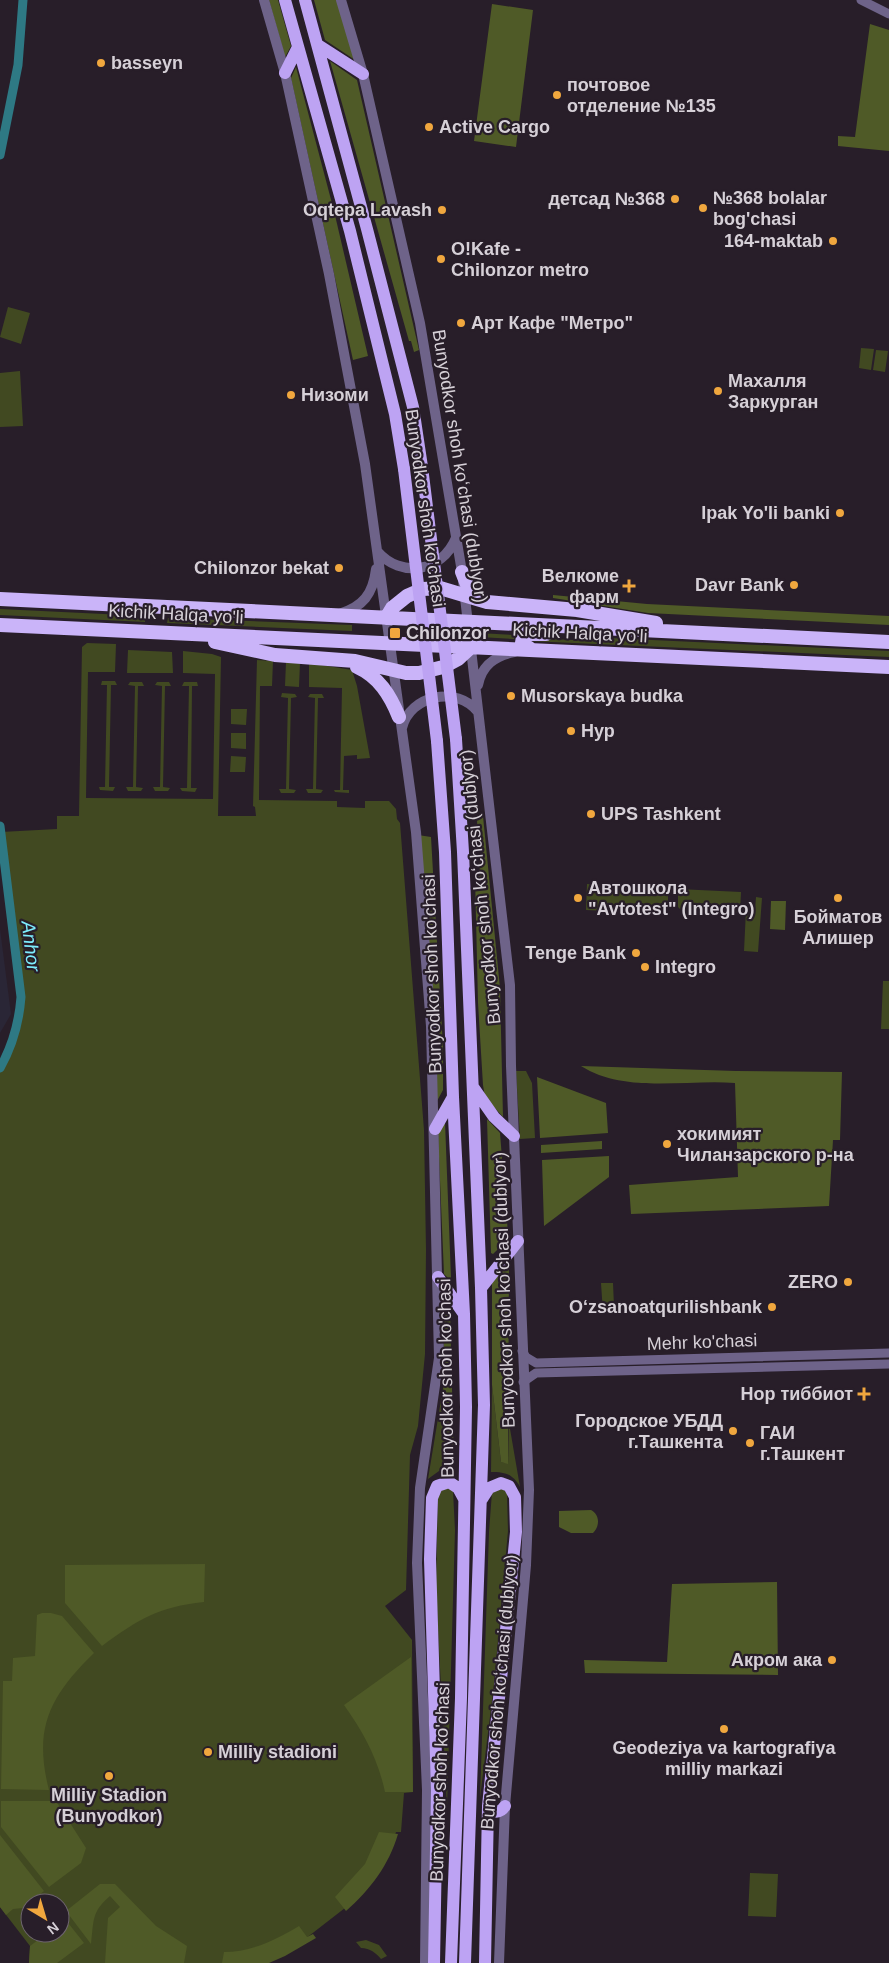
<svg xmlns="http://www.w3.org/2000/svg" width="889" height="1963" font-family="Helvetica,sans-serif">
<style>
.medical{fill:#2a2636}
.green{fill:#414921;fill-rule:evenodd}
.forest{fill:#4f5a27}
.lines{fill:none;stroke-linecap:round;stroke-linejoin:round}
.canal{stroke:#2e7984;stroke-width:9}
.minor{stroke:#6e6389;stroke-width:9}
.tertiary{stroke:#6e6389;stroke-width:10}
.primary{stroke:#bda3f3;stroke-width:12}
.trunk{stroke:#cab4f9;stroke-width:14}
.primary-bridge{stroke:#bda3f3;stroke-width:12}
.poi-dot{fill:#f0a73e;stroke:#281e29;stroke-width:2}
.labels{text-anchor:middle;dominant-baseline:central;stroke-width:4.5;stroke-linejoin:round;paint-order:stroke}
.poi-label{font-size:18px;font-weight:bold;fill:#d6d0d7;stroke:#281e29;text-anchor:start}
.street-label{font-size:18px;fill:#d6d0d7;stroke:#281e29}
.water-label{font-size:19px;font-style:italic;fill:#7decfd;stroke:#281e29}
</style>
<rect width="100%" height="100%" fill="#281e29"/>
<path class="medical" d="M0,929l11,85 -11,19z"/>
<path class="green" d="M8,307l22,6 -9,31 -21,-7z
M861,348l13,1 -3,21 -12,-2z
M876,350l12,1 -3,21 -12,-2z
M20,371l3,55 -23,1v-54z
M0,609l145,7v6l-145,-7z
M168,618l184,7v6l-185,-8z
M479,633l35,2v4l-35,-2 -2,-2z
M529,638l43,2 38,-2 279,13v6l-360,-16z
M87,643l29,1 -1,28h-27l-2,126 127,1 2,-125 -32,-1v-22l29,3 9,3 -3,159h38l-1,-9 -2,-1 4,-146 16,1 -1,25h-12l-1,114 78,1v6l28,1v-7h24l7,8 1,10 3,4 24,307 2,120 -1,104 -7,72 -8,29 -4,135 -21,16 27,34 1,152 -9,1 -3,39h-5l-4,13 -38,56 -49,38 -68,24h-208l1,-17 -30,-39v-839c13,-23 19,-45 21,-71l-20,-165 56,-3v-13h22l3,-169zM30,1903h30v30h-30z
M128,650l44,2 1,21h-46z
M286,662l14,1 -1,24 -14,-1z
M309,663l43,7 5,16 13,72 -13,1v-4l-13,1 -1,34h6v3l-14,-1 -1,-2h6l2,-102 -33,-1z
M102,681h13l2,4h-6l-2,102h6l-2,4 -13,-1 -1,-3h6l2,-102h-6z
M130,682h12l2,4h-6l-2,101 7,1 -2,3h-13l-2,-4h7l2,-101 -7,-1z
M157,682h12l2,4h-6l-2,101 7,1 -2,3h-13l-2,-4h7l2,-101 -7,-1z
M184,682h13l1,4h-6l-1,102h6l-2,4 -13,-1 -2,-3h7l2,-102h-7z
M282,693l13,1 2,3 -6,1 -2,91 7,1 -2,3h-13l-2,-4h7l2,-91 -7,-1z
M310,694h12l2,4h-6l-2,91 7,1 -2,3h-13l-2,-4h7l2,-91 -7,-1z
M231,709h16l-1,16 -15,-1z
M231,733h15v16l-15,-1z
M231,756l15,1 -1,15h-15z
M587,884l81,4v26l-82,-4z
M678,889l63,3 -1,21 -59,-3 -3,-3z
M756,897l6,1 -4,54 -14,-1 2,-41 9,1z
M883,981h6v48h-8z
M516,1071h10l6,12 3,55 -15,1z
M601,1283h12l1,23 -11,7z
M444,1382l-1,85 11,-1v6l-15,-1 -11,8z
M492,1385l9,77 7,1 1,-40 11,64c-7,-13 -15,-15 -29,-15z
M444,1485l9,6 2,39 -8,278 -11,-221 2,-96z
M503,1488l4,6 1,37 -14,153 -14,114 9,-266 3,-40z
M750,1873l28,1 -2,43 -28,-1z
M366,1940l13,5 8,11 -6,3c-5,-6 -11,-11 -20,-11l-5,-6z"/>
<path class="forest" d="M269,0h9l13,46 -6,11z
M314,0h23l18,60 -30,-20z
M492,4l41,6 -17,137 -42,-6z
M870,24l19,6v121l-51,-5v-10l17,1z
M330,61l27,19 62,270 -5,2 -3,-11h-2z
M296,67l38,144 34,145 -15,4 -62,-282z
M553,595l94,9 242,12v9l-241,-12 -95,-15z
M483,816l17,172 3,129 -18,-20 -2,-12 -5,-82 -3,-127h5l-3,-56z
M418,835l13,2 12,210v43l-6,11z
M771,901h15l-1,29 -15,-1z
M581,1066l155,5 106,1 -2,68h-7l-4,66 -198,8 -2,-29 109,-8 -3,-94c-49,-4 -110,11 -154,-17z
M537,1077l69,26 2,30 -68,5z
M487,1119l13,14 8,101 -3,8 -12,12 -2,-1z
M445,1122l6,156h-3l-4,-4 -6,-141z
M602,1141v8l-61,4v-8z
M609,1156v21l-65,49 -2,-66z
M509,1259l-1,205 -7,-2 -9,-77v-102z
M444,1299l6,12 4,155 -11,2z
M591,1510c9,5 9,16 2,23h-22l-12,-6v-16z
M205,1564l-1,38c-46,5 -65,17 -102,44l-37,-43v-38z
M777,1582l1,93 -193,-2 -1,-13 83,2 5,-78z
M42,1613h9l11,3 32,37c-44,43 -61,75 -45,137l-48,-1 2,-108h9l1,-23 22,-2 2,-41z
M411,1657l2,135h-28c-7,-33 -21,-59 -41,-87z
M1,1801h55l30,47 -5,15 -32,24 -48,-60z
M379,1832l19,2c-9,31 -28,56 -52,77l-11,-14 30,-33z
M0,1835l44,56 -21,17 -10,1 -7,6 -6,-8z
M100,1884h15l41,42 31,20 -3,17h-79l3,-45 12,-11 -10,-11c-19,16 -16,25 -19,48l-25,-33z
M61,1914l23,29 -27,20h-28l1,-17 8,-6 -3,-4 2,-3h23z
M299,1926l8,11 6,-3 3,4 -31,18 -16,7h-47l2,-11c27,0 52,-12 75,-26z"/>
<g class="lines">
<path class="canal" d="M0,155l18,-90 5,-65
M0,826l21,171c-2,26 -8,48 -21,71"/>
<path class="minor" d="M861,0l28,14
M522,1351l4,6 10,6 353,-10
M523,1382l13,-9 353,-9"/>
<path class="tertiary" d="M264,0l21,73 44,201 36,190 51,368 15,194 8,332 -19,130 -3,75 10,227 -2,173
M341,0l22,74 57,249 42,249 48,413 1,81 18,424 -3,75 -21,241 -6,157
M377,551c24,28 65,21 79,-13
M339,614c24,-7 34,-20 37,-45
M478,685c4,-20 17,-29 36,-33
M402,728c8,-33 55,-43 76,-16"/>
<path class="primary" d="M285,0l65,231 45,183 9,55
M305,0l62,229 46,178 9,60
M318,45l45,29
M285,73l13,-26
M456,739l7,113 18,436 3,117 -19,558
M437,741l8,111 8,245 11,217 2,93 -5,291 -10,265
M473,1087l21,30 20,19
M435,1129l18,-32
M438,1277l26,37
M481,1288l37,-47
M482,1499l7,-11 12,-5 8,3 6,11 1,35 -28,274 -3,157
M488,1806c4,7 12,8 17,0
M434,1963l3,-172 -7,-232 2,-61 5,-12 12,-4 9,6 6,11"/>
<path class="trunk" d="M462,572l6,15 9,12
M0,599l889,43
M386,618l6,-10 15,-12 16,-7 17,-1 47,14 90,8 79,13
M0,625l889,42
M215,642l60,13 80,6 51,12h13l24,-6 15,-8 13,-12
M532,650l-10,-7 1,-6 7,-3h16
M357,667c22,10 33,28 42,50"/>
<path class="primary-bridge" d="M422,467l34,272
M404,469l33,272"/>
</g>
<g class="poi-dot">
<circle cx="101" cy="63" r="5"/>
<circle cx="557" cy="95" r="5"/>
<circle cx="429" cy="127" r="5"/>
<circle cx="675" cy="199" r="5"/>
<circle cx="703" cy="208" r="5"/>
<circle cx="442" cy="210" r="5"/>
<circle cx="833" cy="241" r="5"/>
<circle cx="441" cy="259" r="5"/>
<circle cx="461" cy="323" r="5"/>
<circle cx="718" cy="391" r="5"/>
<circle cx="291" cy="395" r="5"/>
<circle cx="840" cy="513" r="5"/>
<circle cx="339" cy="568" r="5"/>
<circle cx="794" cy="585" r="5"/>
<path d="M626.5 578.5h5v5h5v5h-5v5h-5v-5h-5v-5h5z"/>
<rect x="389" y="627" width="12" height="12" rx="2.5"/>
<circle cx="511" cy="696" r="5"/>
<circle cx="571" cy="731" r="5"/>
<circle cx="591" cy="814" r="5"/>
<circle cx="578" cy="898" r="5"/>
<circle cx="838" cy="898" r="5"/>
<circle cx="636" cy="953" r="5"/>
<circle cx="645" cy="967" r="5"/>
<circle cx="667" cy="1144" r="5"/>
<circle cx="848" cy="1282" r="5"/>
<circle cx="772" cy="1307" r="5"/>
<path d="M861.5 1386.5h5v5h5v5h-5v5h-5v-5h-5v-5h5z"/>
<circle cx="733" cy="1431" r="5"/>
<circle cx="750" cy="1443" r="5"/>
<circle cx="832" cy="1660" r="5"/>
<circle cx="724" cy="1729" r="5"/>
<circle cx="208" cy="1752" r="5"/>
<circle cx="109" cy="1776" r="5"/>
</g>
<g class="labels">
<g class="poi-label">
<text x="111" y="63">basseyn</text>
<text x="567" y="85">почтовое<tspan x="567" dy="21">отделение №135</tspan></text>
<text x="439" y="127">Active Cargo</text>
<text x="713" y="198">№368 bolalar<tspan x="713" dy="21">bog'chasi</tspan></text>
<text x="665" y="199" text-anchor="end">детсад №368</text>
<text x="432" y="210" text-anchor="end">Oqtepa Lavash</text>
<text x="823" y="241" text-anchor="end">164-maktab</text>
<text x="451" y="249">O!Kafe -<tspan x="451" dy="21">Chilonzor metro</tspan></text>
<text x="471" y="323">Арт Кафе "Метро"</text>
<text x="728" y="381">Махалля<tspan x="728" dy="21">Заркурган</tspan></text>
<text x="301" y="395">Низоми</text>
<text x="830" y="513" text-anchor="end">Ipak Yo'li banki</text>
<text x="329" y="568" text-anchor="end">Chilonzor bekat</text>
<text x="619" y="576" text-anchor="end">Велкоме<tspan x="619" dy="21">фарм</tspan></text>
<text x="784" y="585" text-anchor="end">Davr Bank</text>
<text x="406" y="633">Chilonzor</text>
<text x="521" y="696">Musorskaya budka</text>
<text x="581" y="731">Нур</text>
<text x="601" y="814">UPS Tashkent</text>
<text x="588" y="888">Автошкола<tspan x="588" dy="21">"Avtotest" (Integro)</tspan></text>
<text x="838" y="917" text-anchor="middle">Бойматов<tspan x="838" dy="21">Алишер</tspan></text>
<text x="626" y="953" text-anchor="end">Tenge Bank</text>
<text x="655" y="967">Integro</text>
<text x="677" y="1134">хокимият<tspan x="677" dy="21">Чиланзарского р-на</tspan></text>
<text x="838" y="1282" text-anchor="end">ZERO</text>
<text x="762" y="1307" text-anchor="end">Oʻzsanoatqurilishbank</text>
<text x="853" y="1394" text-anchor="end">Нор тиббиот</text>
<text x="723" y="1421" text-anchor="end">Городское УБДД<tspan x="723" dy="21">г.Ташкента</tspan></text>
<text x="760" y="1433">ГАИ<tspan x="760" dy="21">г.Ташкент</tspan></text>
<text x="822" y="1660" text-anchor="end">Акром ака</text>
<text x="724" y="1748" text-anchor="middle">Geodeziya va kartografiya<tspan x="724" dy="21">milliy markazi</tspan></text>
<text x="218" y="1752">Milliy stadioni</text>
<text x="109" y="1795" text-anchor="middle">Milliy Stadion<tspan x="109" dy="21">(Bunyodkor)</tspan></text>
</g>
<g class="street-label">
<text transform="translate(460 466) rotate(81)">Bunyodkor shoh koʻchasi (dublyor)</text>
<text transform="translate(425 508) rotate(82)">Bunyodkor shoh ko'chasi</text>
<text transform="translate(176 614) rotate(3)">Kichik Halqa yo'li</text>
<text transform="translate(580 633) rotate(3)">Kichik Halqa yo'li</text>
<text transform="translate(480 887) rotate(-96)">Bunyodkor shoh koʻchasi (dublyor)</text>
<text transform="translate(432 974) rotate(-92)">Bunyodkor shoh ko'chasi</text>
<text transform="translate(504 1290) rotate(-92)">Bunyodkor shoh koʻchasi (dublyor)</text>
<text transform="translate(702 1342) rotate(-2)">Mehr ko'chasi</text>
<text transform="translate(446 1378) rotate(-91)">Bunyodkor shoh ko'chasi</text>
<text transform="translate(499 1692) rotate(-85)">Bunyodkor shoh koʻchasi (dublyor)</text>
<text transform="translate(440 1782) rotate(-88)">Bunyodkor shoh ko'chasi</text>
</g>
<g class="water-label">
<text transform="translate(31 946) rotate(83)">Anhor</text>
</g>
</g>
<g transform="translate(45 1918) rotate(142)"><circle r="24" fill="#281e29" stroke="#6e656f"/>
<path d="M0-4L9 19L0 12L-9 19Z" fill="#f0a73e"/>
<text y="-8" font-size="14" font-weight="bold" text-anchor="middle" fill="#d6d0d7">N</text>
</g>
</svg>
